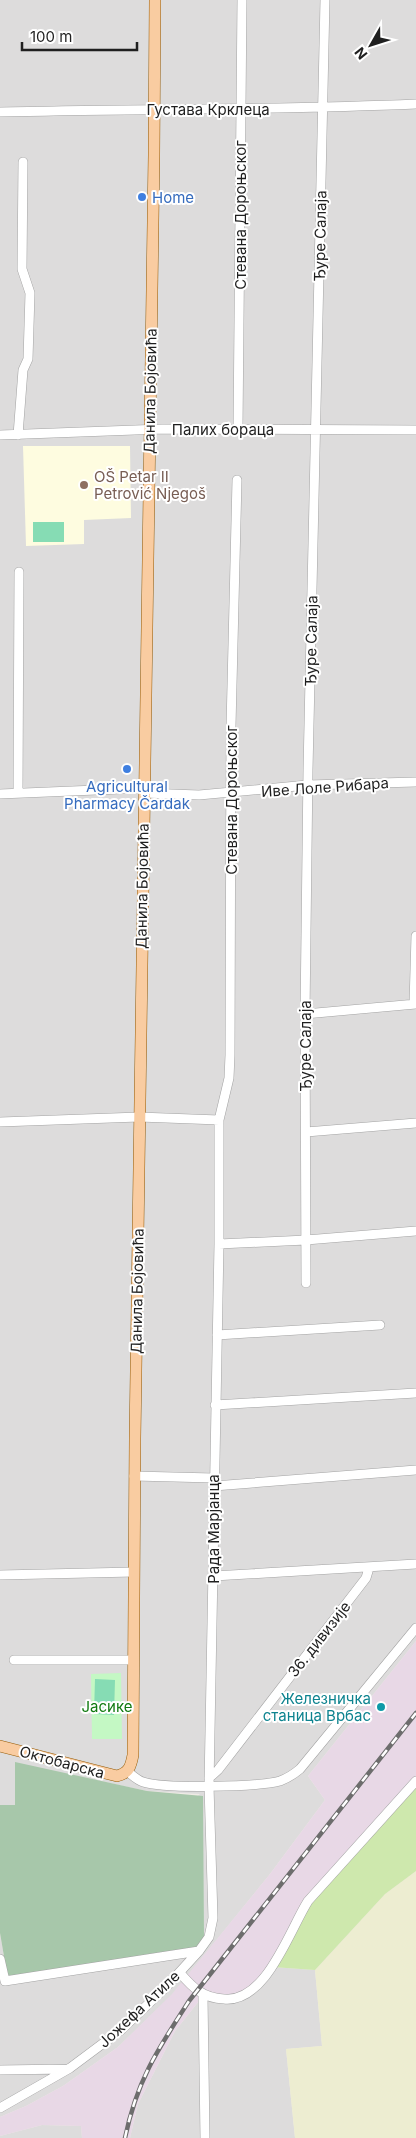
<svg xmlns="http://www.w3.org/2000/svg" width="416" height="2138" font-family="Inter,sans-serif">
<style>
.residential{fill:#dddcdc}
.industrial{fill:#e8d8e6}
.education{fill:#fefce0}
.farmland{fill:#ededd1}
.grass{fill:#cee8ad}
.cemetery{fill:#a7c7aa}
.park{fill:#c4f8c4}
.pitch{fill:#86dcb4}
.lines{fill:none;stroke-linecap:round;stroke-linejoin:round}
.minor-casing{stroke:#a3a3a3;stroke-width:10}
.major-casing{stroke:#945a05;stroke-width:12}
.minor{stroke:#fff;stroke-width:9}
.major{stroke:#f9cca1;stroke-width:11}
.rail-casing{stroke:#6d6d6d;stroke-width:4.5}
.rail{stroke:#fff;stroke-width:2.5;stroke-dasharray:8;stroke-linecap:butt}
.shop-dot{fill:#3f7fe0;stroke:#fff;stroke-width:2}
.education-dot{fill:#8d6e63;stroke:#fff;stroke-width:2}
.culture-dot{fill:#0f9aa8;stroke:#fff;stroke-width:2}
.labels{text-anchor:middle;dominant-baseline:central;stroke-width:4;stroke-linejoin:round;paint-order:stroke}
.street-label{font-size:15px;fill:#1f1f1f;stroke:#fff}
.shop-label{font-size:15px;fill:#366cbe;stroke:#fff;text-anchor:start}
.education-label{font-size:15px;fill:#785e54;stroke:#fff;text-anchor:start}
.culture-label{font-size:15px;fill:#0d838f;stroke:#fff;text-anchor:end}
.park-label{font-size:15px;fill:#107a10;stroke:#fff}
</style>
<rect width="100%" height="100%" fill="#efebe5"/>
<path class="residential" d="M0,0h416v1641l-108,135 17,24 -55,74 -98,121 -54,52 -55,39 -37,20 -26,11v-184l7,41 193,-180 -53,-3 -132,-28v42h-15z
M272,1967l43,3 7,76 -36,3 9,89 25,-2v2h-190l8,-34 37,-73 28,-35z
M42,2125l39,1 1,12h-82v-2z"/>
<path class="industrial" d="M416,1641v140l-144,186 -25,27 -44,2 -28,35 -37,73 -8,34h-48l-1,-12 -39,-1 -42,11v-19l26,-11 37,-20 55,-39 54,-53 98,-120 55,-74 -17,-24z"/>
<path class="education" d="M23,446h107l1,72 -47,2v24l-58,2z"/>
<path class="farmland" d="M416,1871v267h-121l-9,-89 36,-3 -7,-76 70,-76z"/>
<path class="grass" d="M416,1781v90l-31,23 -70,76 -43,-3 26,-51z"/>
<path class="cemetery" d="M15,1762l132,29 56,5 1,141 -9,12 -183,28 -5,-3 -7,-41v-128h15z"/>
<path class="park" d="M121,1673l1,66h-30l-1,-65z"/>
<path class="pitch" d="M33,522h31v20h-31z
M95,1679l20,1 -1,35 -20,-1z"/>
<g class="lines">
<defs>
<path id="minor" d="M0,112c139,-3 277,-2 416,-8
M238,429l4,-429
M0,435l162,-6 254,1
M18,435l5,-65 5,-11 2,-66 -8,-24 1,-107
M18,793l1,-221
M144,793l55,2 109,-10 108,-3
M0,794l144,-6
M414,1004l2,-68
M305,1014l111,-10
M0,1122l139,-5 80,3
M306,1132l110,-9
M219,1244l87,-4 110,-9
M306,1283l-1,-269 3,-244 17,-770
M217,1335l163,-10
M215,1405l201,-12
M134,1476l79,2
M214,1486l202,-16
M0,1575l134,-3
M214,1576l202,-12
M14,1660h120
M127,1771c5,4 10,9 16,11 21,7 115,5 137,-1 8,-3 14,-7 20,-12l116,-141
M209,1778l9,-8 148,-192 3,-10
M0,1959l5,22 194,-30
M180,1973c13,15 23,25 44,26 42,4 65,-68 84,-98l108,-120
M203,1996l2,142
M0,2070l67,-1
M0,2108l70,-40 51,-38 45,-43 33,-36 10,-14 4,-19 -4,-132 10,-542v-124l10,-42 1,-23 1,-329 6,-246"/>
<path id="major" d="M0,1746l117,30c12,-3 14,-10 16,-21l2,-316 19,-1284 1,-155"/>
</defs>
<use href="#minor" class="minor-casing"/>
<use href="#major" class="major-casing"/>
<use href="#minor" class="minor"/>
<use href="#major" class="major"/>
<defs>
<path id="rail" d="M125,2138c12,-58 33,-89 64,-137l227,-288"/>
</defs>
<use href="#rail" class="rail-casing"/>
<use href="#rail" class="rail"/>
</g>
<g class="shop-dot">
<circle cx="142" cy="197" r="5"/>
<circle cx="127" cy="769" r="5"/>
</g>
<circle class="education-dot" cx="84" cy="485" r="5"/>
<circle class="culture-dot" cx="381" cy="1707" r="5"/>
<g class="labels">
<g class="street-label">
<text x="208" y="109">Густава Крклеца</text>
<text transform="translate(240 215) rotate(-90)">Стевана Дороњског</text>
<text transform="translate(320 236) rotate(-89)">Ђуре Салаја</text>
<text transform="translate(150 391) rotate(-89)">Данила Бојовића</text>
<text x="223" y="429">Палих бораца</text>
<text transform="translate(311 641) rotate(-89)">Ђуре Салаја</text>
<text transform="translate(325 787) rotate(-4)">Иве Лоле Рибара</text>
<text transform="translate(231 800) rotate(-90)">Стевана Дороњског</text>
<text transform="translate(142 886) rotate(-89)">Данила Бојовића</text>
<text transform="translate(305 1046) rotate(-90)">Ђуре Салаја</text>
<text transform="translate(137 1291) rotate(-89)">Данила Бојовића</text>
<text transform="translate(213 1529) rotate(-90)">Рада Марјанца</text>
<text transform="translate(319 1639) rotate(-52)">36. дивизије</text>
<text transform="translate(62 1762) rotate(15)">Октобарска</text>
<text transform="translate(139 2009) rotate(-43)">Јожефа Атиле</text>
</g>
<g class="shop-label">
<text x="152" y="197">Home</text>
<text x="127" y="786" text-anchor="middle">Agricultural<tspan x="127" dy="17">Pharmacy Čardak</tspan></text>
</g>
<g class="education-label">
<text x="94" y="476">OŠ Petar II<tspan x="94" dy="17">Petrović Njegoš</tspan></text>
</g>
<g class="culture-label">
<text x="371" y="1698">Железничка<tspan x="371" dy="17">станица Врбас</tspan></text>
</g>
<g class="park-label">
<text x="107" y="1706">Јасике</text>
</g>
</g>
<g transform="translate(371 45) rotate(231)" stroke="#ffffff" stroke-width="4" paint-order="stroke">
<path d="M0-4L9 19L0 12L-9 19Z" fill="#1f1f1f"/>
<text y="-8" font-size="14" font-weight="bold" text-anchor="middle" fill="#1f1f1f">N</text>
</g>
<path d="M22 42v8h115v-8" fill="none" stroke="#1f1f1f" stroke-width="2.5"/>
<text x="30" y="42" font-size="15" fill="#1f1f1f" stroke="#ffffff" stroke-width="4" paint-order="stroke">100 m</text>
</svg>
